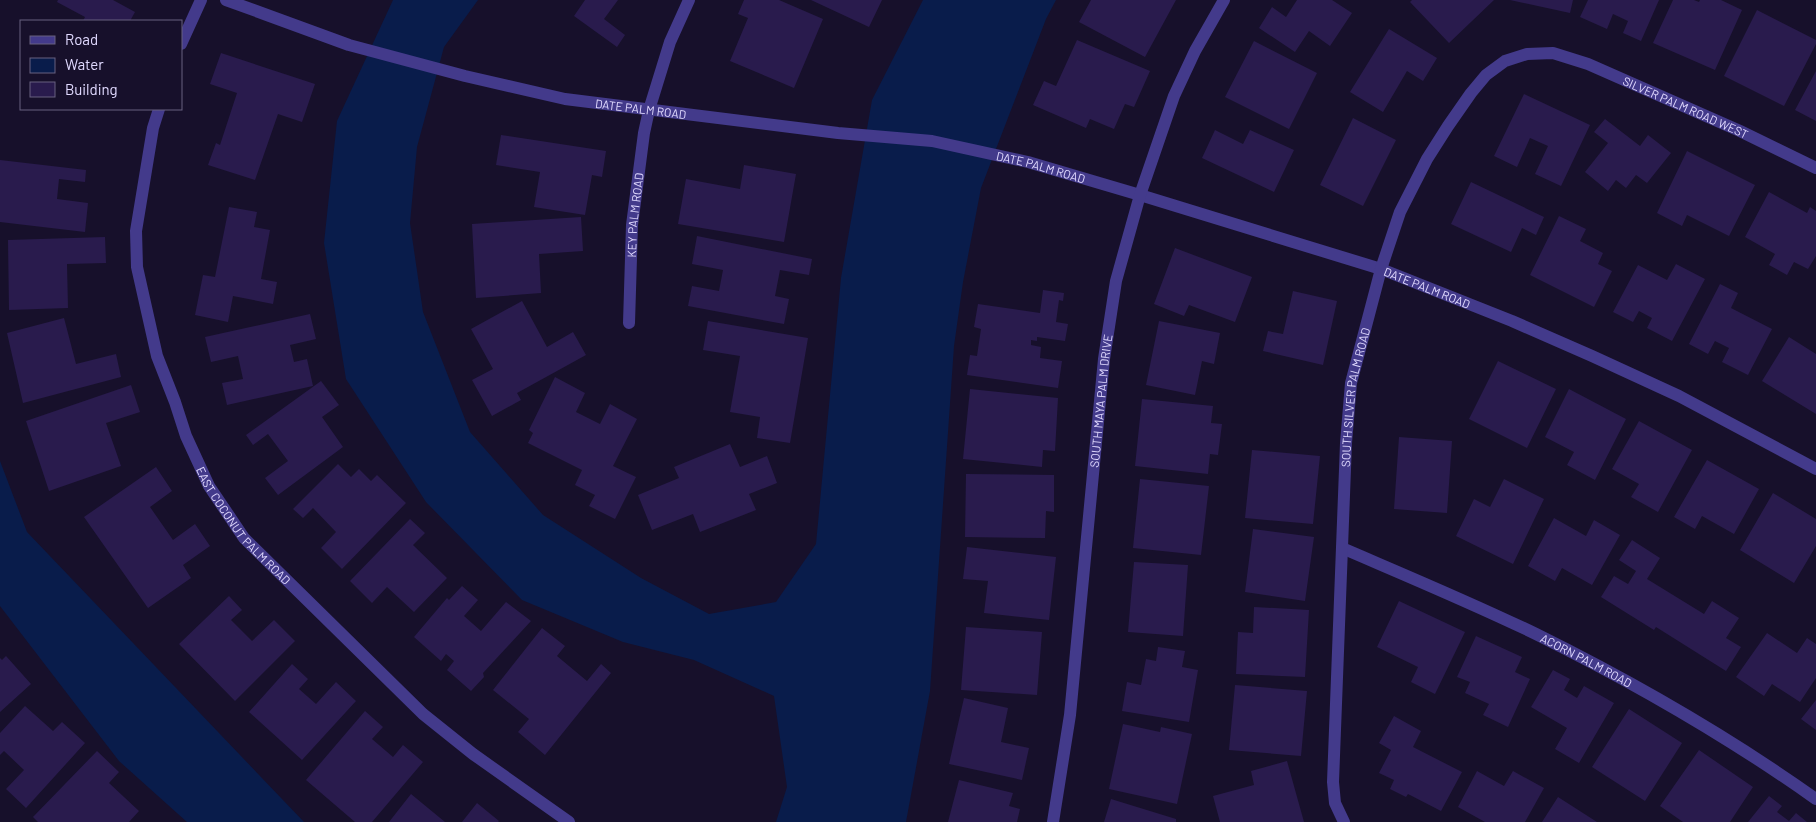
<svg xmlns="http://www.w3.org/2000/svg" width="1816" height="822" font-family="Barlow,sans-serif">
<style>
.water{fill:#091c4b}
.building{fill:#291b4d}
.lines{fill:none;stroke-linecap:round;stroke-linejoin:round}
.minor{stroke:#433a8b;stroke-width:12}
.labels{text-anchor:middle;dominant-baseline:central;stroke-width:4.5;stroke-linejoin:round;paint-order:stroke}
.street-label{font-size:12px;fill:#e1daff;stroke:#17102b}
</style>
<rect width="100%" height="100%" fill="#17102b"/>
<path class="water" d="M393,0h85l-34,47 -27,100 -7,76 13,89 47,120 73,83 98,63 68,36 67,-12 40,-58 25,-266 31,-178 51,-100h133l-10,19 -65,169 -18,94 -9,64 -24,345 -24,131h-130l11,-35 -13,-91 -80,-36 -71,-18 -101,-42 -96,-98 -80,-123 -22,-136 13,-122z
M0,461l27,71 277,290h-117l-68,-61 -119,-155z"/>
<path class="building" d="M58,0h55l22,12 -5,9h-47l2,-4 -28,-15z
M585,0h33l-14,19 21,16 -8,12 -43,-31z
M744,0h35l44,19 -29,69 -64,-27 18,-43 -10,-4z
M811,0h71l-13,27z
M1091,0h85l-31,57 -66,-35z
M1297,0h35l20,13 -22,33 -21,-15 -14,21 -36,-24 13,-21 14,10z
M1412,0h82l-45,43 -39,-41z
M1510,0h63l-3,13z
M1588,0h71l-18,41 -18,-8 5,-12 -15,-7 -6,15 -27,-12z
M1673,0h21l5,2 1,-2h21l21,10 -27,60 -62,-27z
M1757,10l59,30v4l-32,62 -60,-30z
M1389,29l48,29 -14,23 -16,-10 -24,41 -33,-20z
M1077,40l73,31 -16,36 -9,-3 -11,25 -24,-10 -4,9 -53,-23 11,-24 12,5z
M1254,41l63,32 -28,56 -64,-32z
M221,53l94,31 -13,38 -24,-8 -23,66 -47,-15 8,-22 4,2 17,-52 -27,-9z
M1816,71v50l-21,-11z
M1524,94l66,31 -29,61 -26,-12 13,-28 -18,-8 -13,29 -23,-11z
M1353,118l43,22 -33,66 -43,-21z
M1605,119l35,27 8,-11 23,18 -24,30 -11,-8 -10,13 -10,-8 -8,11 -23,-19 23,-29 -14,-11z
M1215,130l28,14 7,-14 44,20 -20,42 -72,-34z
M501,135l105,16 -4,26 -10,-2 -7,40 -51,-8 6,-35 -44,-7z
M1687,151l68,34 -26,51 -42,-21 -5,11 -25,-13z
M0,160l86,10 -1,12 -26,-3 -2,20 31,4 -3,29 -85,-10z
M744,165l52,9 -12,68 -106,-18 8,-45 54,10z
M1471,182l73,35 -8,18 -14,-7 -11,24 -60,-28z
M1769,192l38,21 3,-6 6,4v45l-8,13 -14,-7 -7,13 -18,-10 6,-11 -30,-17z
M229,207l28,5 -3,15 16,3 -9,49 16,3 -4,22 -40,-8 -5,26 -33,-7 8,-40 12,2z
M1559,216l27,13 -6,12 23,12 -5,11 14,7 -18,36 -64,-32z
M581,217l2,34 -44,3 2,39 -65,5 -4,-74z
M697,236l115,23 -3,16 -29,-5 -5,26 14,3 -5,25 -96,-18 4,-20 27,5 4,-21 -31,-6z
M105,237l1,26 -39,1 1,44 -59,2 -1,-70z
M1175,248l77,29 -17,45 -46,-17 -5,11 -30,-12z
M1676,264l29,15 -33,62 -25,-13 5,-10 -13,-7 -6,11 -20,-10 25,-47 29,15z
M1720,284l18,9 -7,15 41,21 -24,46 -26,-13 7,-14 -14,-7 -7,13 -19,-10z
M1043,290l21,3 -1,8 -4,-1 -3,22 12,2 -3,17 -28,-4v4l-6,-1v5l10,2 -1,11 22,3 -4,27 -91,-13 3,-20 7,1 4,-27 -7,-2 4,-23 62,9z
M1293,291l44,10 -14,64 -60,-14 5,-20 15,3z
M522,301l25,46 26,-15 13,23 -69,38 4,7 -29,16 -20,-36 21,-11 -22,-40z
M310,314l6,25 -26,6 4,17 13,-3 6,27 -86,19 -5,-22 21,-4 -5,-23 -27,6 -6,-25z
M64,318l12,46 40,-10 5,23 -98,26 -16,-70z
M708,321l100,17 -18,105 -33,-5 3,-21 -30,-5 10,-56 -37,-6z
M1159,321l61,12 -6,31 -12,-3 -7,34 -49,-10z
M1789,337l27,17v60l-54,-33z
M1498,361l58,28 -29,59 -58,-29z
M555,377l30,16 -9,19 24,12 10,-20 27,15 -24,47 23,11 -21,42 -26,-13 6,-11 -20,-10 7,-15 -54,-27 5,-10 -4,-3z
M321,381l18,24 -17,12 21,30 -65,48 -13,-17 23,-17 -20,-27 -15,11 -7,-10z
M131,385l9,27 -34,11 15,43 -72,25 -23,-70z
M970,389l88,9 -3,53 -12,-1 -1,17 -79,-8z
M1569,389l57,30 -31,61 -28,-15 7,-13 -29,-15z
M1142,399l71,7 -2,17 11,1 -4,31 -8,-1 -2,20 -73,-8z
M1639,421l53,29 -34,62 -27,-15 8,-13 -27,-15z
M1399,437l53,4 -5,72 -53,-4z
M730,444l10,23 27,-11 10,27 -28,11 7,16 -56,22 -7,-18 -41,16 -14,-35 41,-17 -5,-11z
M1252,450l68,6 -7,68 -68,-6z
M1707,460l52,29 -25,45 -32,-18 -7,13 -21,-12z
M338,464l13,13 8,-8 12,12 6,-6 29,28 -64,66 -21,-21 15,-16 -23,-24 -10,10 -10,-9z
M156,467l16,24 -22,16 23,33 22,-16 15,22 -27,19 8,13 -43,30 -64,-91z
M966,474l88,1v37l-8,-1 -1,27 -80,-1z
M1140,479l69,7 -8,69 -68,-7z
M1504,479l40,20 -31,65 -57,-28 18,-37 16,8z
M1773,493l43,26v27l-22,37 -54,-33z
M1554,518l32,18 8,-16 26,15 -28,50 -30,-17 -7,13 -27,-15z
M410,519l15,14 -12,12 34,33 -33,34 -27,-25 -15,16 -22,-22z
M1253,529l61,8 -9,64 -60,-9z
M1632,540l28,18 -13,21 57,35 8,-13 27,17 -13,20 15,9 -15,24 -70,-44 -2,3 -53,-33 13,-21 14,8 8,-13 -17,-11z
M967,547l89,10 -7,63 -65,-7 4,-32 -25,-2z
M1134,562l54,3 -5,71 -55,-4z
M462,586l16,14 -14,16 17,15 25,-29 25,19 -48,52 1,4 -13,14 -24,-21 7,-9 -8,-7 -5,7 -27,-24 33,-39 2,2z
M229,596l13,14 -11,10 21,21 22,-21 21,21 -60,60 -56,-57z
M1399,601l66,31 -30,62 -24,-12 7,-15 -41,-20z
M1254,607l55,3 -4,67 -69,-3 2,-42 15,1z
M966,627l76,5 -5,63 -76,-5z
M542,628l23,18 -8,10 30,25 14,-17 10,9 -66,82 -27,-23 11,-13 -36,-29z
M1767,633l30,20 10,-15 9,6v34l-16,24 -28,-18 -8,12 -28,-19z
M1476,636l46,21 -7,15 15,7 -22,48 -25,-12 6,-11 -24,-11 5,-11 -13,-5z
M1158,647l27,4 -3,16 16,3 -9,52 -67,-11 5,-29 14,3 5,-26 10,2z
M6,656l25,28 -31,28v-54l2,2z
M292,664l16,15 -9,10 17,15 20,-22 20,19 -54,59 -53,-48z
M1553,670l17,9 -6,11 13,8 7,-12 30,17 -35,60 -24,-14 12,-21 -36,-21z
M1235,685l72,6 -6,65 -72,-6z
M964,698l44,10 -7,34 28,6 -7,32 -73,-16z
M1816,700v30l-15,-11z
M25,706l28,25 9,-9 23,21 -59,65 -20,-19 18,-19 -20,-19 -4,4v-22z
M1629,709l53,34 -37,58 -53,-34z
M365,711l18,16 -11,12 21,18 10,-12 20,17 -51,60h-17l-49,-42z
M1394,716l27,15 -8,16 49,25 -21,39 -33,-17 -2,3 -16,-8 4,-9 -15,-7 12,-23 -12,-7z
M1123,724l37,8 1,-5 31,7 -15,70 -68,-15z
M1699,750l54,37 -23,35h-47l-23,-16z
M97,751l22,21 -10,11 30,28 -10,11h-91l-5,-5z
M1287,761l17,61h-84l-7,-26 41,-11 -3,-14z
M1477,771l27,15 9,-15 31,17 -19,34h-40l-27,-15z
M959,780l54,13 -4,13 11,3 -3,13h-69z
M411,794l34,28h-56z
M1769,796l13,10 -5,6 12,9 7,-8 11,9h-59z
M1558,797l39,25h-55z
M1111,799l65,20v3h-72z
M477,803l22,18 -1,1h-36z"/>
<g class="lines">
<g class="minor">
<path id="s1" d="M226,0l123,45 116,31 100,23 273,34 94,8 96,21 112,33 241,74 131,52 80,35 87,40 137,73"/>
<path d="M181,44l20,-44"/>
<path id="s2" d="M159,109l-6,19 -17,103 1,36 20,89 18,46 11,34 23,50 35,52 179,176 50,40 96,68"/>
<path id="s3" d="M629,323l3,-98 12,-92 5,-23 21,-68 19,-42"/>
<path id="s4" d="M1342,548c65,28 130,55 194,86 97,48 191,102 280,165"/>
<path id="s5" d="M1053,822l17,-107 34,-356 12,-78 24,-86 34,-99 21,-45 29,-51"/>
<path id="s6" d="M1344,822l-9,-19 -2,-21 13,-339 5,-60 30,-114 19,-57 27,-53 21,-33 23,-33 15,-18 19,-14 22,-7 26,-1 35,11 152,67 76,37"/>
</g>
</g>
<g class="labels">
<g class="street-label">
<text stroke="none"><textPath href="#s6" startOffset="998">SILVER PALM ROAD WEST</textPath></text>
<text stroke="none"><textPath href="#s1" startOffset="430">DATE PALM ROAD</textPath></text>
<text stroke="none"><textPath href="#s1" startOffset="835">DATE PALM ROAD</textPath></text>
<text stroke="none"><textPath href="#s3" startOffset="108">KEY PALM ROAD</textPath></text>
<text stroke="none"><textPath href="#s1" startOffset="1240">DATE PALM ROAD</textPath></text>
<text stroke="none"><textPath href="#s6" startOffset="428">SOUTH SILVER PALM ROAD</textPath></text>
<text stroke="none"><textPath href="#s5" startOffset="424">SOUTH MAYA PALM DRIVE</textPath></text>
<text stroke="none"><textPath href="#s2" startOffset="444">EAST COCONUT PALM ROAD</textPath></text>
<text stroke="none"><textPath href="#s4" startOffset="269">ACORN PALM ROAD</textPath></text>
</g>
</g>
<rect x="20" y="20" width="162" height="90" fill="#17102b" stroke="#686180"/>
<rect x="30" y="36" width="25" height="8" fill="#433a8b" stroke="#686180"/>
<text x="65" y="45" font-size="15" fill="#e1daff">Road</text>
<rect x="30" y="58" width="25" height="15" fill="#091c4b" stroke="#686180"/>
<text x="65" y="70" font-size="15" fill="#e1daff">Water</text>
<rect x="30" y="82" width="25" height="15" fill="#291b4d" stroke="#686180"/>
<text x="65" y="95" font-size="15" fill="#e1daff">Building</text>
</svg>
